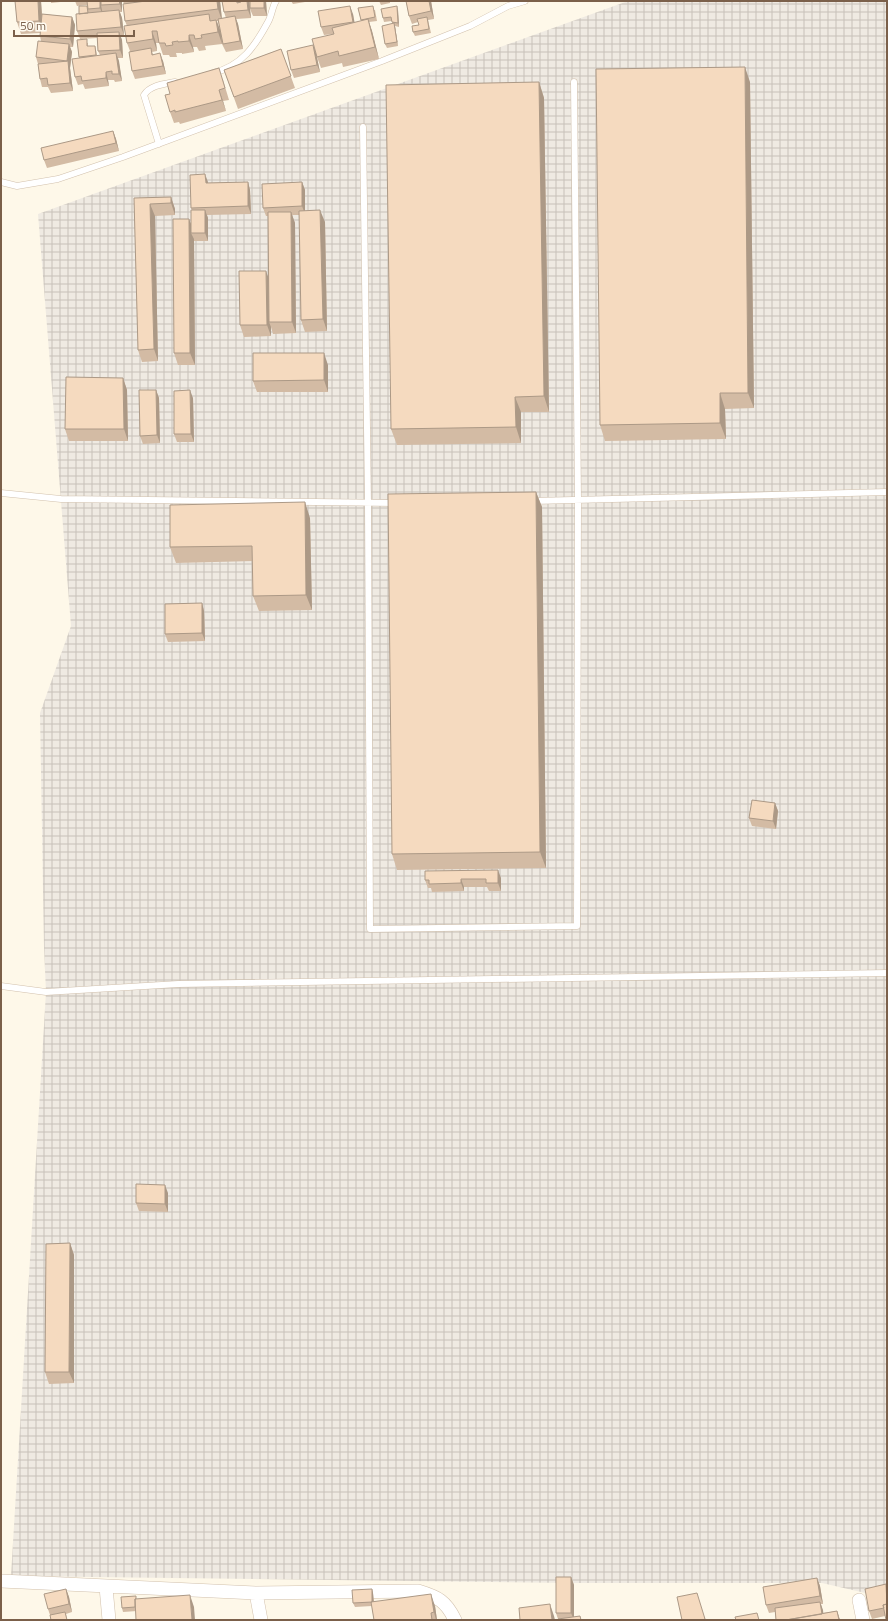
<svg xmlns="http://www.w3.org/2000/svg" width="888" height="1621" font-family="'Titillium Web',sans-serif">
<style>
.industrial{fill:url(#industrial-grid)}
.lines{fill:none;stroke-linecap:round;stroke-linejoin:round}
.lane-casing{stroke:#d2c1ad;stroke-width:7}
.street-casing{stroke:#d2c1ad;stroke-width:14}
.lane{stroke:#fff;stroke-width:6}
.street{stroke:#fff;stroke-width:13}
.wall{fill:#d3bba4;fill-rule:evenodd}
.shaded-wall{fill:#ac9986}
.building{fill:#f5dabf;stroke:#ac9986}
</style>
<defs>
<pattern id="industrial-grid" width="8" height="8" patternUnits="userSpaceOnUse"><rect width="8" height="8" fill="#efeae2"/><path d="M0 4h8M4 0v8" fill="none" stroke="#c7c1b9"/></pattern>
</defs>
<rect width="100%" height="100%" fill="#fef8e9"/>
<path class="industrial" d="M628,1h259v1597l-65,-15h-253l-558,-7 35,-584 -2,-45 -4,-234 31,-87 -33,-412z"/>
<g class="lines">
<defs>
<path id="lane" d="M213,73c29,-7 42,-27 55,-51 4,-7 4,-15 8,-21
M363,127l5,376 2,426 207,-3 1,-426 -4,-418
M159,144l-15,-49c6,-10 20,-11 31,-13
M1,182l16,4 41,-7 65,-22 259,-96 88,-35 38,-20 17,-5
M1,493l60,6 335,4
M533,501l354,-9
M1,986l45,6 132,-8 709,-11"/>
<path id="street" d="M1,1581l255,12 162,-2c20,6 28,10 37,29
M106,1587l3,33
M256,1593l5,27
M859,1600l4,20"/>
</defs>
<use href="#lane" class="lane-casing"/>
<use href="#street" class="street-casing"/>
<use href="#lane" class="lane"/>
<use href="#street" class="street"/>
</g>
<path class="wall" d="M15,1h26l1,13 30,3 3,8 -2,22h-3l2,5 -2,16 3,23 -22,2 -3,-6h-6l-2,-8 -2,-15 -2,-7 5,-16 -1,-5v-3l-19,1 -4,-12z
M51,1h19l-19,2z
M75,1h47v11h-2l2,6 2,17h-4l2,5 1,18h-5l4,23 -7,1 -1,-2h-6l1,6 -24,3 -2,-5 -5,1 -3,-8 4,-19 -2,-18 11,3v3h7l1,4 1,5h3l-2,-4 -1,-13 -17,1 -3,-8 2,-17 8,-8v-1l-10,1z
M123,1h97l2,17h4l-2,-6 14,-10 12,-1h16l1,15h-14l-3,-7 1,9 -15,1 2,5 5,25 -17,3 -4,-8 -17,2 1,4 -7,1 -2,-4h-4l1,5 -12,2v-1h-6l1,4h-7l-1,-2h-6l-4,-12h-3l1,8 -5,1 1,2 10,7 3,13 -31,5 -3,-8 -2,-20 -3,-8v-17l-2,-5 -1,-17zM217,21h1l2,9z
M291,1h20l-18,3z
M379,1h11v2l-9,2z
M406,1h25l3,18 -6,1 3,13 -16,3 -2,-4 6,-7 -1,-3 -6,2 -3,-8z
M358,8l17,2 2,11 -8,1 3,9 7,28 -36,8 -1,-4 -21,5 -4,-11 17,-23 -10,1 -3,-8 32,-13 1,9 7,-2z
M398,10l1,17 -4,-1 3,20 -11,2 -2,-4 7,-20v-3l-8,1 -1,-4z
M313,45l3,8 4,19 -26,6 -3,-8z
M281,49l14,39 -57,21 -14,-39z
M223,80l6,20 -6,1 3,10 -46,13 -1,-2 -5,1 -4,-11z
M539,82l5,16 5,314h-28v31l-124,2 -6,-16z
M750,82l4,326 -29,1 1,30 -121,2 -5,-16z
M113,131l3,8 3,12 -72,17 -3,-8z
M208,182v1l40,-1 2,8 1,24 -44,1 1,3v23h-14v-2l1,126h-17l-4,-12 15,-134 2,6 1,-15 -1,-2z
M302,182l3,8v21l20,11 2,109 -22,1 -4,-12 -2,-105h-7l3,8 1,110 -23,1 -2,-7v9l-27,1 -4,-12 28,-48v-61h-2l-3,-8z
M171,197l4,12v6l-20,1 3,145 -16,1 -4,-12 -4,-152z
M328,365v27h-71l-4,-11z
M123,378l4,12 1,51h-59l-4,-12z
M156,390l3,8 1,45 -17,1 -3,-8z
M193,398l1,44h-17l-3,-8z
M536,492l6,15 4,361 -149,2 -5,-16z
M310,518l2,92 -53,1 -6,-15v-35l-77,2 -6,-16z
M202,603l2,8 1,30 -37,1 -3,-8z
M775,803l3,8 -2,18 -24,-3 -3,-8z
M501,878v13h-12l-2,-4h-23v4l-32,1 -1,-4h-3l-3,-8z
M168,1193v19l-29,-1 -3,-8z
M70,1243l4,12v128l-25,1 -4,-12z
M571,1577l3,8v32l6,-1 1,4h-23v-1l-2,-6z
M817,1578l3,8 3,18h-2l2,9 14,-2 3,9h-64l-1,-8 -6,1 -3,-8z
M887,1585l-2,31 -13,3 -3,-8z
M66,1589l3,8 3,15 -6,2 1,6h-16l-1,-5 -2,-6z
M372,1589l1,4 1,9 61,4 2,14h-63l-2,-14 -17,1 -2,-4z
M137,1599l57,8 -71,5 -1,-4z"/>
<path class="shaded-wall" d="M38,1h3l2,32 -4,-12z
M100,1h2l-1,4 1,5 1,6 -3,-8z
M119,1h3v11l-2,-8z
M217,1h3l2,20 -4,-12z
M247,1h2l2,17 -3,-8z
M264,1h2l1,15 -3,-8z
M429,1h2l3,18 -3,-8z
M350,6l3,8 3,16 -3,-8z
M397,6l1,4 1,17 -1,-4z
M119,10l3,8 2,17 -3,-8z
M235,16l3,8 5,25 -3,-8z
M72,17l3,8 -2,22 -3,-8z
M368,19l4,12 7,28 -4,-12z
M216,20l5,12 1,12 -4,-12z
M394,23l1,4 3,19 -1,-4z
M152,31l4,12 1,8 -4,-12z
M119,32l3,8 1,18 -3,-8z
M189,35l4,12 1,5 -5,-11z
M69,44l3,8 -2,16 3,23 -3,-8 -2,-20 -1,-2z
M313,45l3,8 4,19 -3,-7z
M116,53l3,8 3,20 -3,-7z
M160,53l3,8 3,13 -3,-8z
M745,67l5,15 4,326 -6,-15z
M106,72l2,8 1,6 -3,-8z
M539,82l5,16 5,314 -5,-16z
M219,90l4,11 3,10 -4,-11z
M113,131l3,8 3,12 -3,-8z
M205,174l3,8 1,9 -3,-8z
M248,182l2,8 1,24 -3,-8z
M302,182l3,8v24l-3,-8z
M171,197l4,12v6l-4,-12z
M150,204l5,12 3,145 -4,-12z
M205,210l3,8v23l-3,-8z
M320,210l5,12 2,109 -4,-12z
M291,212l4,11 1,110 -4,-11z
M189,219l5,12 -3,2 3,6 1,126 -5,-12z
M266,271l4,11 -1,40 2,5v9l-4,-11z
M324,353l4,12v27l-4,-12z
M123,378l4,12 1,51 -4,-12z
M156,390l3,8 1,45 -3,-8z
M190,390l3,8 1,44 -3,-8z
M720,393l5,16 1,30 -6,-16z
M515,397l6,15v31l-5,-16z
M536,492l6,15 4,361 -6,-16z
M305,502l5,16 2,92 -6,-15z
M202,603l2,8 1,30 -3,-8z
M775,803l3,8 -2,18 -3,-8z
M498,870l3,8v13l-3,-8z
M461,879l3,8v4l-3,-8z
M165,1185l3,8v19l-3,-8z
M70,1243l4,12v128l-5,-11z
M571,1577l3,8v35l-3,-7z
M817,1578l3,8 3,18 -3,-8z
M66,1589l3,8 3,15 -3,-8z
M372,1589l1,4 1,13 -2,-4z
M431,1594l4,12 2,14h-1l-2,-8z
M190,1595l4,12 1,13h-3z
M820,1602l3,8 1,10 -2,-3z
M550,1604l4,12 1,4h-3z
M837,1611l3,9h-1z"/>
<path class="building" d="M15,1h23l1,20 -22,1z
M87,1h13v7l-12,1z
M101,1h18l1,3 -19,1z
M146,1h71l1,8 -93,12 -2,-17z
M222,1h15v2l4,-1v-1h6l1,9 -24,2z
M250,1h14v7h-14z
M406,1h23l2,10 -22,5z
M79,6h8l1,7 -9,1z
M350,6l3,16 -32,5 -3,-16z
M373,6l2,11 -14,3 -3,-12z
M397,6l1,17 -6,-1 -1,-5 -8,1 -2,-9z
M119,10l2,17 -44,4 -1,-17z
M42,14l30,3 -2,22 -30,-3z
M209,14l1,7 6,-1 2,12 -17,3 1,3 -7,1 -1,-4h-5v6l-11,1v-1l-6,1 1,3 -7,1 -1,-3h-6l-2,-12h-5l1,8 -26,4 -3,-17z
M235,16l5,25 -17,3 -5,-25z
M427,17l2,12 -16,3 -1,-6 7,-1 -2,-6z
M368,19l7,28 -36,9 -1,-5 -21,6 -5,-18 22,-5 -2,-6z
M394,23l3,19 -12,2 -3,-18z
M119,32l1,18 -22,1 -1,-18z
M87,39v7h8l1,9 -17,2 -2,-17z
M38,41l31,3 -2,17 -31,-4z
M313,45l4,20 -26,5 -4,-19z
M151,48l1,7 8,-2 3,13 -31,5 -3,-19z
M281,49l10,27 -57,21 -10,-27z
M116,53l3,21h-7v-3l-6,1v6l-24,3 -1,-5 -6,1 -3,-18z
M68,61l2,22 -22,2 -1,-7 -7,1 -2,-15z
M745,67l3,326h-28v30l-120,2 -4,-356z
M219,68l6,20 -6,2 3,10 -47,12v-2l-5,2 -5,-17 5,-1 -3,-11z
M539,82l5,314 -29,1 1,30 -125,2 -5,-344z
M113,131l3,12 -72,17 -3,-12z
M205,174l1,9 42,-1v24l-57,2 -1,-33z
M302,182v24l-39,2 -1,-24z
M171,197v6l-21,1 4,145 -16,1 -4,-152z
M191,210h14v23h-14z
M320,210l3,109 -22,1 -2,-109z
M268,212h23l1,110h-23z
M173,219h16l1,134h-16z
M239,271h27l1,54h-27z
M253,353h71v27l-71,1z
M66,377l57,1 1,51h-59z
M139,390h17l1,45 -17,1z
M190,390l1,44h-17v-43z
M536,492l4,360 -148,2 -4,-360z
M305,502l1,93 -53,1 -1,-50 -82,1v-42z
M202,603v30l-37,1v-30z
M752,800l23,3 -2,18 -24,-3z
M498,870v13h-12v-4h-25v4l-32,1v-4h-4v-9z
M136,1184l29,1v19l-29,-1z
M70,1243l-1,129h-24l1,-128z
M556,1577h15v36h-15z
M817,1578l3,18 -54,9 -3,-18z
M886,1584l1,20 -4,1 1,3 -15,3 -4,-22z
M66,1589l3,15 -21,5 -4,-15z
M372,1589v13l-19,1 -1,-13z
M697,1593l8,26 -3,1h-20l-5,-23z
M431,1594l3,18 -3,1 1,7h-58l-3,-18z
M190,1595l2,25h-56l-1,-21z
M136,1596v3h-1v8l-13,1 -1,-11z
M820,1602l2,12 -36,6h-10l-1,-12z
M550,1604l2,16h-32l-1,-12z
M887,1604v16h-1l-3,-15z
M837,1611l2,9h-53z
M65,1612l2,8h-16l-1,-5z
M757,1613l2,7h-23l-1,-3z
M580,1616l1,4h-23v-1z"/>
<rect width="888" height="1621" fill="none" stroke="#7b604a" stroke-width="4"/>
<path d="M14 30v6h120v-6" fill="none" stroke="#7b604a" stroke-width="2"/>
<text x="20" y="30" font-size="12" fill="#7b604a" stroke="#fffbf1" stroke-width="3" paint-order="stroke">50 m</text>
</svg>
